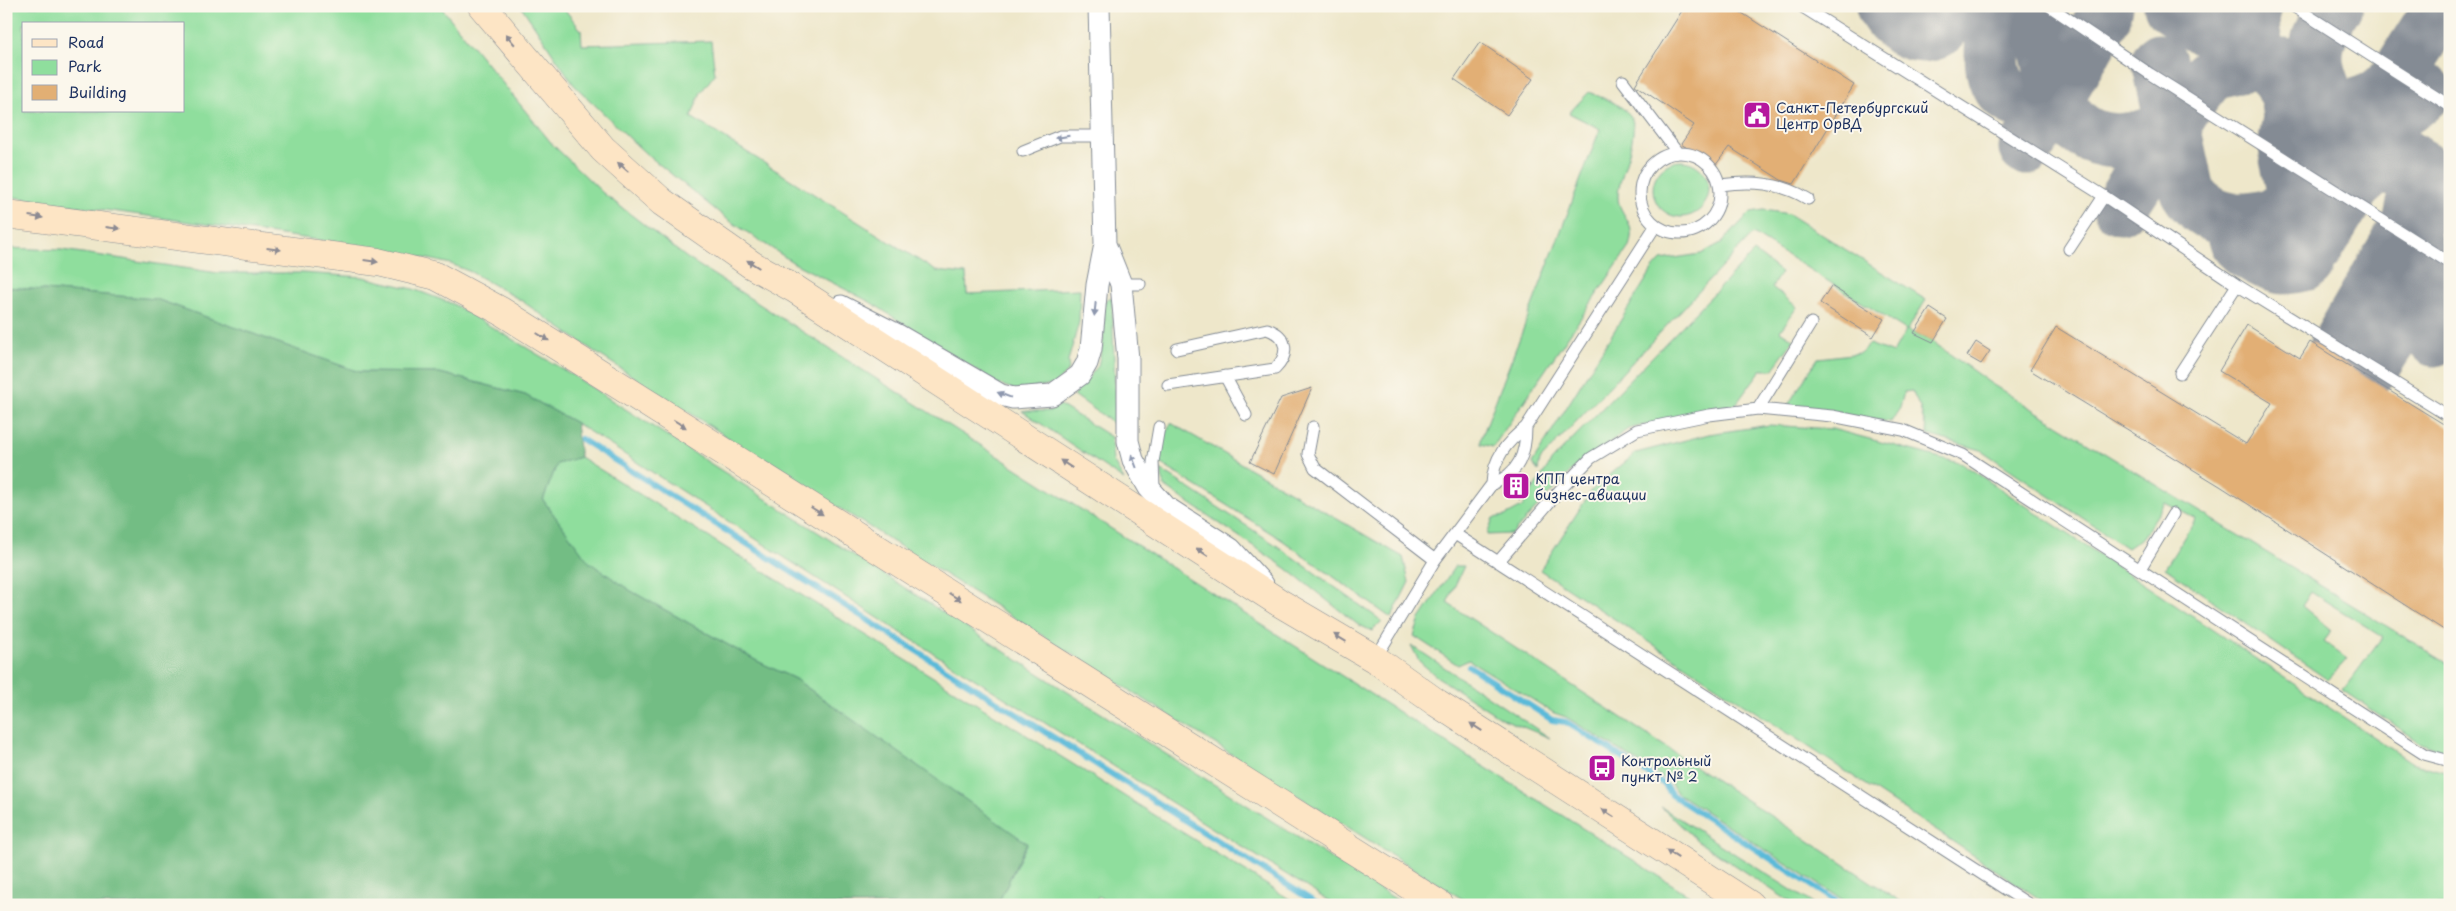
<svg xmlns="http://www.w3.org/2000/svg" width="2456" height="911" font-family="'Playpen Sans',sans-serif">
<style>
.green{fill:#8fde9d;stroke:#55867e;fill-rule:evenodd}
.forest{fill:#73bd84;stroke:#477671}
.lines{fill:none;stroke-linecap:round;stroke-linejoin:round}
.stream{stroke:#5abad9;stroke-width:6}
.taxiway{stroke:#848b94;stroke-width:55}
.building{fill:#e2af74}
.service-casing{stroke:#848b94;stroke-width:13}
.minor-casing{stroke:#848b94;stroke-width:23}
.secondary-casing{stroke:#848b94;stroke-width:29}
.service{stroke:#fff;stroke-width:11}
.minor{stroke:#fff;stroke-width:21}
.secondary{stroke:#fde5c5;stroke-width:28}
.oneway{fill:#8c8a92}
.oneway2{fill:#8d97ae}
.labels{text-anchor:middle;dominant-baseline:central;stroke-width:4;stroke-linejoin:round;paint-order:stroke}
.poi-label{font-size:14px;fill:#1b2f5e;stroke:#fbf7ec;text-anchor:start}
</style>
<rect width="100%" height="100%" fill="#fbf7ec"/>
<filter id="ink" filterUnits="userSpaceOnUse"><feTurbulence type="fractalNoise" baseFrequency=".02" numOctaves="2"/><feDisplacementMap in="SourceGraphic" scale="10" xChannelSelector="R" yChannelSelector="G"/><feConvolveMatrix kernelMatrix="1 2 1 2 8 2 1 2 1" color-interpolation-filters="sRGB"/></filter>
<filter id="wash" filterUnits="userSpaceOnUse"><feTurbulence type="fractalNoise" baseFrequency=".0096" numOctaves="4" result="noise"/><feDisplacementMap in="SourceGraphic" scale="20" xChannelSelector="R" yChannelSelector="G"/><feGaussianBlur stdDeviation="1.12" result="paint"/><feColorMatrix in="noise" values="0 0 0 0 0 0 0 0 0 0 0 0 0 0 0 0 0 1.4 0 .05"/><feComposite in="paint" operator="in"/></filter>
<g filter="url(#wash)">
<rect width="100%" height="100%" fill="#eee7ca"/>
<path class="green" d="M6,6h434l113,139 50,48 84,65 793,506 225,141h-233l-695,-436 -182,-117 -73,-51 -51,-29 -20,-8 -63,-14 -382,-54zM24,24h160v87h-160z
M521,6h41l19,24 1,15 129,-4 4,33 -14,18 -10,25 245,154 30,3 1,20 113,-5 -1,33 -11,39 1,9 -15,15 -39,5 -21,-8 -124,-80 -76,-39 -67,-44 -83,-67 -70,-67z
M1589,92c13,6 30,11 40,22 14,16 -11,62 -11,82 -1,13 12,23 13,35 1,5 -1,11 -2,16l-136,200 -12,-3v-5l119,-310 -31,-16z
M1653 189a28 28 0 1 1 56 0a28 28 0 1 1-56 0Z
M1764,210l25,4 137,86 -19,30 26,12 57,41 460,282v89l-29,-11 -78,-53 40,-53 -72,-45 -9,14 29,24 -7,12 23,17 -19,21 -163,-112 31,-49 -31,-16 -22,34 -16,11 -146,-98 -53,-15 -8,-27 -8,-17 -8,1 -4,16 -9,14 -105,-14 32,-50 42,-5 9,-9 24,9 13,-23 -153,-96 -213,226 -2,11 -6,-8 120,-193 9,-10 40,-6 20,-11 30,-31z
M6,248l56,2 156,23h84l61,4 50,12 40,15 116,69 497,318 339,214h-70l-432,-271 -327,-211 -51,-28 -85,-22 -81,-1 -203,-73 -150,-12z
M1754,252l27,20 -9,15 25,20 -17,24 14,9 -22,30h-11l-25,34 -108,25 -55,40 -61,65 -25,1 6,-17 12,-2 17,-9 30,-47z
M1112,297l4,128 -42,-30 24,-29 5,-24 2,-42z
M1060,405l51,32 2,24 11,19 -102,-69h29z
M1171,423l232,134 6,25 -18,36 -109,-78 -124,-78 3,-19z
M1769,425l63,4 131,35 451,300 36,9v132h-401l-509,-335 52,-80 44,-37 73,-19z
M580,457l719,448h-188l-13,-9 -2,9h-99l30,-61 -232,-165 -38,-18 -126,-70 -43,-29 -45,-62 14,-36z
M1161,470l115,75 106,76 -10,10 -15,-7 -71,-56 -122,-82z
M1455,566h9l-17,37 459,302h-55l-174,-112 -7,-11 -104,-65 -12,-4 -85,-53 -11,5 -44,-29 6,-17z
M1411,645l139,93 -49,-20 -65,-42 -17,-15z
M1661,807l154,98h-20l-96,-63z"/>
<path class="forest" d="M6,287l150,12 203,73 81,1 85,22 51,28 4,34 -23,7 -14,36 46,62 42,29 126,70 38,18 232,164 -30,62h-991z"/>
<g class="lines">
<path class="stream" d="M581,439l738,466
M1469,666l83,54 14,2 98,62 8,11 170,110"/>
<path class="taxiway" d="M1883,6c7,19 35,37 54,25 9,-6 14,-16 19,-25
M1997,6c-3,33 -18,84 25,96 15,5 24,2 36,-8
M2039,6c4,27 9,53 16,80 3,7 3,15 7,22 23,44 74,37 111,17
M2171,6l49,33 22,11 63,40 145,96
M2255,6c-7,21 0,41 9,59h21
M2335,6c-26,42 -24,60 -2,103 41,15 62,13 93,-18
M2159,61l28,130c19,31 52,34 85,24
M2281,83c7,2 16,3 23,7 22,10 29,48 21,69 -8,22 -26,43 -38,62
M2357,105c15,-3 25,-10 35,-21l50,-78
M2387,147l11,5 15,25 3,16 -6,30 24,116
M2026,148l67,-112 11,-20 2,-10
M2120,207l70,-108 16,-20 11,-8 15,-4 20,-3 16,3 15,17 5,19 2,14 -4,24 1,18 10,45 10,59c-8,2 -16,4 -23,4 -13,0 -41,-15 -48,-26 -3,-6 -2,-13 -1,-20
M2316,248l38,-62 17,-15 19,-6 17,-1 26,12
M2337,347l66,-113 7,-11 14,-12
M2371,368l64,-98"/>
</g>
<g id="blocks">
<path class="building" d="M1685,6h46l123,79 -60,99 -13,-4 -52,-33 -14,19 -34,-22 13,-19 -59,-40z
M1480,42l53,37 -26,36 -53,-36z
M1831,286l53,33 -11,18 -53,-34z
M1930,308l17,11 -14,23 -19,-9z
M2247,325l53,33 10,-16 140,86v206l-230,-148 -190,-116 26,-43 190,117 26,-41 -53,-32z
M1976,342l14,9 -9,13 -14,-8z
M1312,388l-38,86 -24,-12 31,-64z
M1519,475l12,9 -11,16 -18,-12z"/>
</g>
</g>
<g filter="url(#ink)">
<use href="#blocks" fill-opacity="0" stroke="#848b94" stroke-width="1"/>
<g class="lines">
<defs>
<path id="service" d="M1801,6l303,190 -35,53
M2049,6l101,68 300,189
M2293,6l157,100
M1623,81l54,71
M1023,151l37,-15h43
M1640 193a40 40 0 1 1 80 0a40 40 0 1 1-80 0Z
M1720,185c31,-4 60,-3 88,14
M2104,196l133,89 -57,88
M1117,284h23
M2237,285l213,132
M1225,376l21,39
M1168,385l107,-16c15,-15 13,-33 -8,-40l-90,20
M1758,409l53,-86
M1313,427l-5,27 7,14 120,92
M1492,484c1,-26 15,-42 34,-57l130,-202
M1154,488l-1,-26 6,-35
M1455,534l575,371
M1498,562l61,-71 32,-33 46,-28 72,-15 49,-6 74,7 71,14 60,25 461,299 26,7
M2140,569l33,-55
M1375,659l60,-99 57,-76c27,-10 34,-30 34,-57"/>
<path id="minor" d="M1105,244l16,40 7,75v82l5,19 16,28 17,19 65,42 32,35
M841,306l57,29 103,60 12,3 39,-3 28,-20 7,-12 4,-14 6,-64 8,-41 -6,-238"/>
<path id="secondary" d="M482,6l121,143 59,53 90,63 43,24 485,314 95,56 62,44 313,202
M6,214l372,48 58,14 65,35 75,47 864,547"/>
</defs>
<use href="#service" class="service-casing"/>
<use href="#minor" class="minor-casing"/>
<use href="#secondary" class="secondary-casing"/>
<use href="#service" class="service"/>
<use href="#minor" class="minor"/>
<use href="#secondary" class="secondary"/>
</g>
<defs><path id="oneway-solid" d="M-6-.8H1V-3.2L6.5 0L1 3.2V.8H-6Z" transform="scale(1.25)"/></defs>
<g class="oneway">
<use href="#oneway-solid" transform="translate(510 39) rotate(-130)"/>
<use href="#oneway-solid" transform="translate(623 167) rotate(-139)"/>
<use href="#oneway-solid" transform="translate(36 217) rotate(7)"/>
<use href="#oneway-solid" transform="translate(113 228) rotate(7)"/>
<use href="#oneway-solid" transform="translate(274 249) rotate(7)"/>
<use href="#oneway-solid" transform="translate(371 261) rotate(8)"/>
<use href="#oneway-solid" transform="translate(753 264) rotate(-148)"/>
<use href="#oneway-solid" transform="translate(543 337) rotate(32)"/>
<use href="#oneway-solid" transform="translate(680 424) rotate(32)"/>
<use href="#oneway-solid" transform="translate(1066 464) rotate(-147)"/>
<use href="#oneway-solid" transform="translate(817 511) rotate(32)"/>
<use href="#oneway-solid" transform="translate(1202 552) rotate(-147)"/>
<use href="#oneway-solid" transform="translate(955 597) rotate(32)"/>
<use href="#oneway-solid" transform="translate(1340 638) rotate(-149)"/>
<use href="#oneway-solid" transform="translate(1476 727) rotate(-147)"/>
<use href="#oneway-solid" transform="translate(1608 813) rotate(-147)"/>
<use href="#oneway-solid" transform="translate(1672 854) rotate(-147)"/>
</g>
<g class="oneway2">
<use href="#oneway-solid" transform="translate(1062 137) rotate(171)"/>
<use href="#oneway-solid" transform="translate(1095 309) rotate(96)"/>
<use href="#oneway-solid" transform="translate(1004 395) rotate(-159)"/>
<use href="#oneway-solid" transform="translate(1134 461) rotate(-111)"/>
</g>
</g>
<defs>
<symbol id="civic-square" viewBox="-11 -11 22 22"><rect x="-9" y="-9" width="18" height="18" rx="4" fill="#b5179e" stroke="#fbf7ec"/><path d="M-.6-6.5H3V-4.5H.6V-3L4-1V1h2V6H-6V1h2V-1L-.6-3ZM-1.2 2.5V6h2.4V2.5Z" fill="#fff"/></symbol>
<symbol id="building-square" viewBox="-11 -11 22 22"><rect x="-9" y="-9" width="18" height="18" rx="4" fill="#b5179e" stroke="#fbf7ec"/><path d="M-4-6H4V6H1V3H-1V6H-4ZM-2.5-4.3h1.7v1.8h-1.7ZM.8-4.3h1.7v1.8H.8ZM-2.5-1h1.7V.8h-1.7ZM.8-1h1.7V.8H.8Z" fill="#fff"/></symbol>
<symbol id="bus-square" viewBox="-11 -11 22 22"><rect x="-9" y="-9" width="18" height="18" rx="4" fill="#b5179e" stroke="#fbf7ec"/><path d="M-5-6H5V4H4V6H2V4H-2V6H-4V4H-5ZM-3.5-4V0h7V-4ZM-3.5 1.2v1.5H-2V1.2ZM2 1.2v1.5H3.5V1.2Z" fill="#fff"/></symbol>
</defs>
<g fill-rule="evenodd">
<use href="#civic-square" x="1741" y="99" width="32" height="32"/>
<use href="#building-square" x="1500" y="470" width="32" height="32"/>
<use href="#bus-square" x="1586" y="752" width="32" height="32"/>
</g>
<g class="labels">
<g class="poi-label">
<text x="1776" y="107">Санкт-Петербургский<tspan x="1776" dy="16">Центр ОрВД</tspan></text>
<text x="1535" y="478">КПП центра<tspan x="1535" dy="16">бизнес-авиации</tspan></text>
<text x="1621" y="760">Контрольный<tspan x="1621" dy="16">пункт № 2</tspan></text>
</g>
</g>
<rect width="2456" height="911" fill="none" stroke="#fbf7ec" stroke-width="25"/>
<rect x="22" y="22" width="162" height="90" fill="#fbf7ec" stroke="#a1a7b3"/>
<rect x="32" y="39" width="25" height="8" fill="#fde5c5" stroke="#a1a7b3"/>
<text x="68" y="48" font-size="15" fill="#1b2f5e">Road</text>
<rect x="32" y="60" width="25" height="15" fill="#8fde9d" stroke="#a1a7b3"/>
<text x="68" y="72" font-size="15" fill="#1b2f5e">Park</text>
<rect x="32" y="85" width="25" height="15" fill="#e2af74" stroke="#a1a7b3"/>
<text x="68" y="98" font-size="15" fill="#1b2f5e">Building</text>
</svg>
